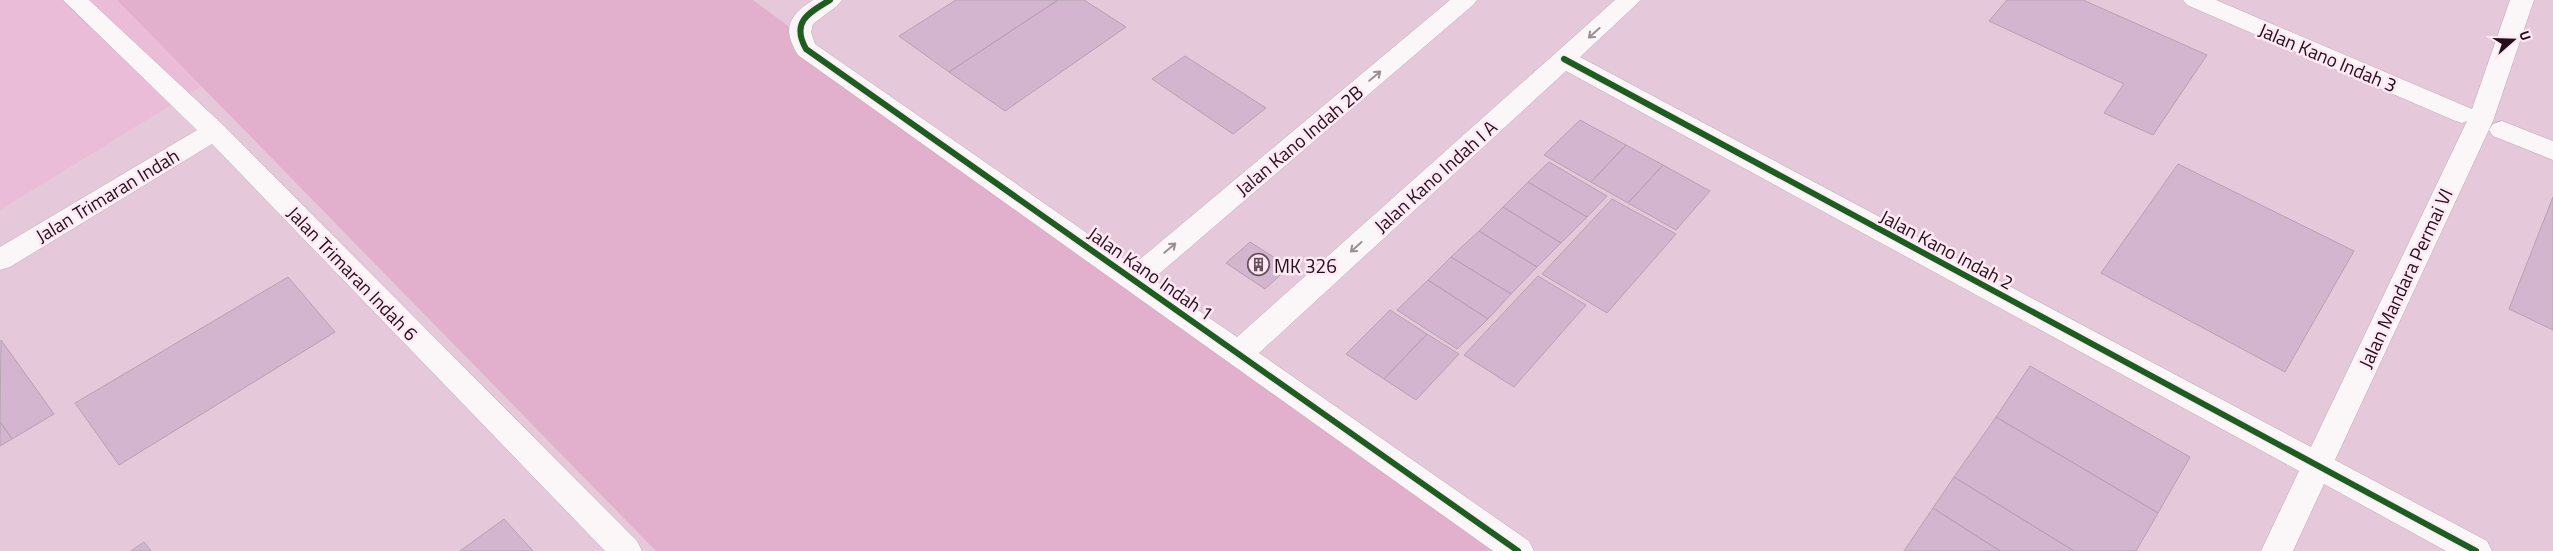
<svg xmlns="http://www.w3.org/2000/svg" width="2553" height="551" font-family="'Titillium Web',sans-serif">
<style>
.built{fill:#eabcd7}
.green{fill:#e2b0cd}
.building{fill:#d3b5cf;stroke:#b6a2b1}
.lines{fill:none;stroke-linecap:round;stroke-linejoin:round}
.minor-casing{stroke:#bea9b6;stroke-width:1}
.minor{fill:#fbf7f9;fill-rule:evenodd}
.cycleway-casing{stroke:#fee8f4;stroke-width:9}
.cycleway{stroke:#1b5e20;stroke-width:6}
.oneway{stroke:#9a8f95}
.labels{text-anchor:middle;dominant-baseline:central;stroke-width:5;stroke-linejoin:round;paint-order:stroke}
.street-label{font-size:19px;fill:#23101b;stroke:#fee8f4}
.poi-label{font-size:19px;fill:#23101b;stroke:#fee8f4;text-anchor:start}
</style>
<rect width="100%" height="100%" fill="#e5c8d9"/>
<path class="built" d="M0,0h342l-342,210z"/>
<path class="green" d="M117,0h636l744,551h-841z"/>
<path class="building" d="M956,0h102l-109,72 -50,-36z
M1058,0h26l42,27 -121,84 -56,-39z
M2007,0h76l124,55 -54,80 -49,-22 20,-29 -135,-63z
M1185,56l81,52 -33,26 -81,-55z
M1580,120l46,25 -35,37 -47,-27z
M1626,145l37,20 -35,38 -37,-21z
M1549,162l58,34 -20,21 -59,-35z
M2178,164l176,87 -69,121 -184,-99z
M1663,165l47,26 -34,39 -48,-27z
M1528,182l59,35 -26,26 -58,-36z
M2553,197v133l-44,-21z
M1612,199l64,35 -69,79 -65,-39z
M1503,207l58,36 -24,24 -58,-36z
M1479,231l58,36 -26,27 -60,-37z
M1250,242l39,25 -24,22 -39,-26z
M1451,257l60,37 -23,25 -60,-39z
M1538,276l48,29 -72,82 -50,-32z
M288,277l47,55 -216,133 -44,-62z
M1428,280l60,39 -31,30 -60,-39z
M1390,310l37,24 -43,45 -38,-25z
M1427,334l32,20 -43,46 -32,-21z
M1,340l53,74 -42,25 -12,-17z
M2030,366l160,91 -32,56 -162,-96z
M1996,417l162,96 -22,38h-62l-120,-74z
M0,422l12,17 -12,7z
M1954,477l120,74h-74l-67,-43z
M1933,508l67,43h-96z
M504,519l29,32h-73z
M144,542l7,9h-20z"/>
<g class="lines">
<defs>
<path id="minor" d="M63,0h26l134,125 414,416 5,10h-37l-393,-407 -202,123 -10,3v-23l197,-117z
M813,0h29l-4,5 -25,19 -2,8 4,12 318,221 317,-265h27l-4,5 -320,274 84,58 378,-337h26l-61,57 731,390 156,-326 -5,2 -9,-3 -266,-115 -4,-5h33l256,109 38,-109h24l-41,121 -158,339 152,81 5,10h-46l-122,-67 -31,67h-32l38,-80 -733,-400 -307,282 270,188 5,10h-41l-695,-496c-16,-26 -10,-39 15,-55z
M2502,121l51,20v19l-60,-24 -4,-6 4,-6z"/>
</defs>
<use href="#minor" class="minor-casing"/>
<use href="#minor" class="minor"/>
<defs>
<path id="cycleway" d="M830,0c-22,13 -39,22 -24,49l712,502
M1564,59l912,492"/>
</defs>
<use href="#cycleway" class="cycleway-casing"/>
<use href="#cycleway" class="cycleway"/>
</g>
<defs><path id="oneway-shaft" d="M-6 0H5M1.5-3L5.5 0L1.5 3" fill="none" stroke-width="1.6" stroke-linecap="round" stroke-linejoin="round" transform="scale(1.25)"/></defs>
<g class="oneway">
<use href="#oneway-shaft" transform="translate(1594 33) rotate(138)"/>
<use href="#oneway-shaft" transform="translate(1375 76) rotate(-40)"/>
<use href="#oneway-shaft" transform="translate(1356 247) rotate(138)"/>
<use href="#oneway-shaft" transform="translate(1170 248) rotate(-40)"/>
</g>
<defs>
<symbol id="building-ring" viewBox="-11 -11 22 22"><circle r="9.5" fill="#fee8f4" stroke="#67505e" stroke-width="1.5"/><path d="M-4-6H4V6H1V3H-1V6H-4ZM-2.5-4.3h1.7v1.8h-1.7ZM.8-4.3h1.7v1.8H.8ZM-2.5-1h1.7V.8h-1.7ZM.8-1h1.7V.8H.8Z" fill="#67505e"/></symbol>
</defs>
<g fill-rule="evenodd">
<use href="#building-ring" x="1246" y="252" width="25" height="25"/>
</g>
<g class="labels">
<g class="street-label">
<text transform="translate(2328 57) rotate(23)">Jalan Kano Indah 3</text>
<text transform="translate(1299 140) rotate(-40)">Jalan Kano Indah 2B</text>
<text transform="translate(1435 176) rotate(-42)">Jalan Kano Indah I A</text>
<text transform="translate(107 195) rotate(-31)">Jalan Trimaran Indah</text>
<text transform="translate(1947 249) rotate(28)">Jalan Kano Indah 2</text>
<text transform="translate(353 273) rotate(46)">Jalan Trimaran Indah 6</text>
<text transform="translate(1151 273) rotate(35)">Jalan Kano Indah 1</text>
<text transform="translate(2405 278) rotate(-65)">Jalan Mandara Permai VI</text>
</g>
<g class="poi-label">
<text x="1274" y="265">MK 326</text>
</g>
</g>
<g transform="translate(2513 40) rotate(70)" stroke="#fee8f4" stroke-width="4" paint-order="stroke">
<path d="M0-4L9 19L0 12L-9 19Z" fill="#23101b"/>
<text y="-8" font-size="14" font-weight="bold" text-anchor="middle" fill="#23101b">U</text>
</g>
</svg>
